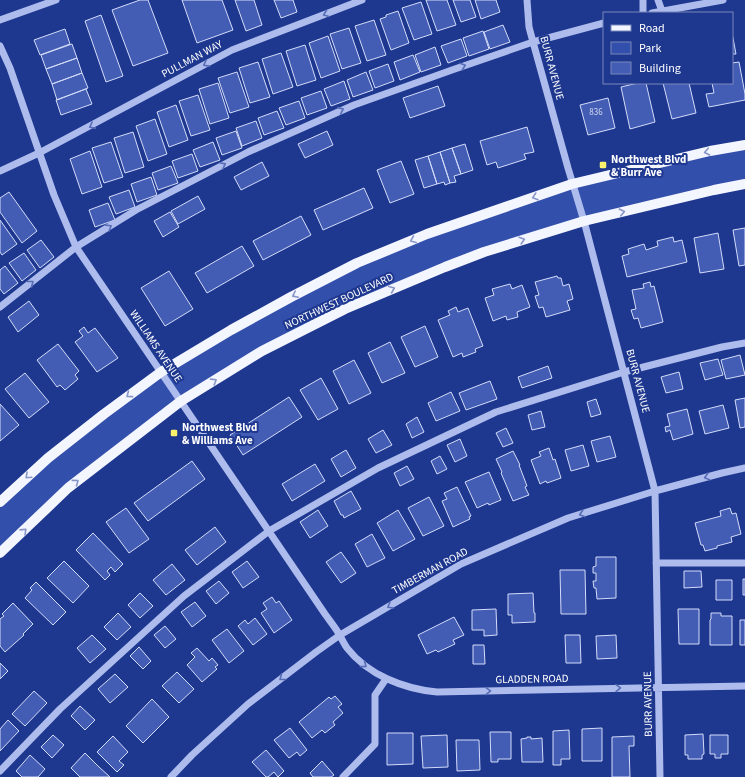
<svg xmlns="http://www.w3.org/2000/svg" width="745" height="777" font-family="'Source Sans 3',sans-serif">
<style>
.green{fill:#324fac}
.building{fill:#435db4;stroke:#d3dcf9}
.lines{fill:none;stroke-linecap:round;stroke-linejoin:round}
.minor{stroke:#adbced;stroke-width:7}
.major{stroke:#f3f5ff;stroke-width:10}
.oneway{stroke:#576cb5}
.oneway2{stroke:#8896c7}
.poi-dot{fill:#fcf16c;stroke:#1e378f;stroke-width:1.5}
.labels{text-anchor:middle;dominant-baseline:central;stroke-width:4;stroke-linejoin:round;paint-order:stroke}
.number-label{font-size:9px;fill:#d0d6ec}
.street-label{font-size:11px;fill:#fff;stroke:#1e378f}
.poi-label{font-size:11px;font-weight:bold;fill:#fff;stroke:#1e378f;text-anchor:start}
</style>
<rect width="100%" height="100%" fill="#1e378f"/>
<path class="green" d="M745,145v39l-261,68 -139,57 -164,92 -113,87 -68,65v-51l161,-130 197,-109 214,-79z"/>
<path class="building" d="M140,0h8l20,53 -35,13 -21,-56z
M182,0h40l11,30 -36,13z
M235,0h19l8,25 -16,6z
M274,0h19l4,12 -16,6z
M426,0h21l9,25 -19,6z
M453,0h17l6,17 -15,5z
M475,0h21l4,12 -19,7z
M421,2l11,32 -18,6 -12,-32z
M398,11l11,32 -18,7 -11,-31 6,-2v-2z
M101,15l22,61 -17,6 -21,-61z
M374,20l12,35 -19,6 -12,-35z
M503,25l7,17 -20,7 -6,-17z
M349,28l12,35 -19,6 -12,-35z
M65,29l5,15 -30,11 -6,-15z
M483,31l6,18 -20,7 -6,-18z
M732,33l4,21h-4z
M328,36l12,35 -19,7 -12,-35z
M461,39l6,17 -19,7 -7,-17z
M72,44l5,14 -31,11 -5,-14z
M305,45l11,35 -19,6 -11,-35z
M435,47l6,18 -20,7 -6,-17z
M281,53l12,34 -20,7 -11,-35z
M413,55l7,17 -20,8 -6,-18z
M77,58l5,15 -30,11 -6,-15z
M258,62l12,35 -20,6 -11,-35z
M739,62l6,32v6l-36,7 -3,-13 8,-1 -2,-10h20v-20z
M388,64l6,17 -19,7 -6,-17z
M237,72l12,35 -19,6 -12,-35z
M366,72l7,18 -20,7 -6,-17z
M82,73l6,15 -31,12 -5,-16z
M344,81l6,18 -19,7 -7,-17z
M218,83l11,35 -19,6 -11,-35z
M638,83h8l9,39 -25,7 -9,-42z
M663,83h26l7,30 -24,6z
M438,86l7,20 -35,12 -7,-20z
M86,89l6,15 -31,11 -5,-15z
M321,91l6,17 -20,7 -6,-17z
M198,95l12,35 -19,6 -12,-35z
M608,98l7,30 -27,7 -8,-30z
M299,101l6,17 -19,7 -7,-17z
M176,105l12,35 -19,7 -12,-35z
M277,111l7,17 -20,7 -6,-17z
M155,119l12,35 -19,7 -12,-35z
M256,121l6,17 -20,8 -6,-18z
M527,127l7,25 -10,2 2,5 -28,9 -2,-6 -9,3 -7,-24z
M236,131l6,17 -20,7 -6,-17z
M327,131l6,14 -28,13 -7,-14z
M133,132l11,35 -19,6 -11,-35z
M111,142l12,35 -19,6 -12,-35z
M213,142l7,18 -20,7 -7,-17z
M465,144l8,26 -12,4 -9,-26z
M452,148l9,26 -7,2 2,6 -6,1 -10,-31z
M90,151l12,36 -20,7 -12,-35z
M440,152l10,31 -5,2 -1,-3 -7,2 -9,-28z
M192,154l6,17 -20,7 -6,-17z
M428,156l9,28 -13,4 -9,-28z
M401,161l13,33 -24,9 -13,-33z
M262,162l7,14 -28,14 -7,-13z
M171,166l7,17 -20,7 -6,-17z
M151,177l6,18 -20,7 -6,-18z
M364,188l9,20 -50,22 -9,-20z
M129,190l6,17 -19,7 -7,-17z
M9,192l28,39 -15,12 -22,-31v-14z
M198,196l7,13 -27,15 -7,-13z
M108,203l7,17 -20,7 -6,-17z
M170,212l9,15 -16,10 -9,-16z
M301,216l10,19 -48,25 -10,-19z
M0,220l17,24 -15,11 -2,-3z
M745,228v37l-6,1 -6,-36z
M718,233l6,36 -24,4 -6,-35z
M673,237l1,5 8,-2 5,22 -60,15 -5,-21 7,-2 -1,-5 16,-5 2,6 12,-4 -1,-5z
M41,240l13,17 -14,11 -13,-18z
M242,246l12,20 -47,27 -12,-20z
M24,253l12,17 -14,11 -13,-18z
M5,266l13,17 -14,11 -4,-5v-19z
M169,271l24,38 -28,17 -24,-38z
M557,276l1,2h3l2,8 6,-2 4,15 -6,2 3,9 -24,7 -3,-10 -4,1 -4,-12 4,-1 -4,-13z
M650,282l1,5 3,-1 9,36 -22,6 -3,-10 -4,1 -3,-9 5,-1 -4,-19 12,-2 -1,-4z
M510,284l2,5 10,-4 8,22 -13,5 1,5 -11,3 -1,-4 -13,5 -8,-23 9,-3 -2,-6z
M29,301l10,14 -21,17 -10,-15z
M456,307l2,5 10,-4 15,38 -8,3 1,3 -13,5 -1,-4 -9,4 -15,-37 12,-5 -2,-4z
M425,326l13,31 -23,10 -14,-30z
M84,327l4,6 7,-5 23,30 -21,14 -22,-30 8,-6 -4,-5z
M390,342l15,31 -23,10 -14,-30z
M58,344l21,27 -4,4 3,4 -13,11 -5,-5 -3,2 -20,-27z
M740,355l5,20 -19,4 -5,-19z
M718,359l5,16 -18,5 -5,-17z
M354,360l17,33 -22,11 -16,-33z
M548,366l4,12 -30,10 -4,-11z
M679,372l4,17 -17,4 -5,-16z
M25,373l24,29 -20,16 -24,-29z
M321,378l17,31 -20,11 -18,-30z
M490,381l7,18 -31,11 -7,-17z
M451,392l9,19 -24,10 -8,-18z
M289,397l13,20 -59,38 -13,-20z
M745,398v29l-5,1 -5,-28z
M596,399l5,15 -10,3 -4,-15z
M0,404l19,21 -19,16z
M723,405l6,23 -24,6 -6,-23z
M687,409l6,25 -20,6 -3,-10 -4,2 -1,-5 5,-1 -3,-12z
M541,411l4,16 -13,3 -4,-15z
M417,417l7,15 -12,6 -6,-14z
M506,428l7,15 -10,4 -7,-14z
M383,430l9,15 -16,8 -8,-14z
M610,436l6,21 -19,5 -6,-21z
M460,439l7,17 -12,6 -8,-17z
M583,445l6,21 -18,5 -6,-21z
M549,448l4,12 2,-1 6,19 -14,5 -1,-2 -6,3 -9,-24 10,-4 -2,-4z
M346,450l10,18 -15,9 -10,-18z
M513,451l7,14h-1l8,21 -2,1 4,8 -16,6 -12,-28 1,-1 -6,-13z
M440,456l7,13 -10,5 -6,-13z
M192,461l13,18 -57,42 -14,-18z
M315,464l10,17 -33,20 -10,-17z
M407,466l7,13 -14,7 -6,-13z
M489,472l12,28 -12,5 -1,-2 -11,5 -12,-26z
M457,487l14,29 -2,1 1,2 -17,8 -11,-26 5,-2 -3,-6z
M351,491l10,18 -17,9 -1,-3h-2l-7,-14z
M429,497l15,29 -21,10 -15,-28z
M126,508l23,31 -20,14 -23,-31z
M730,508l2,6 4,-1 5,21 -10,3 1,5 -15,4v2l-12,3 -2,-6h-2l-6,-22 26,-7 -1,-5z
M318,510l10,16 -18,12 -10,-16z
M398,510l17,29 -22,12 -16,-28z
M215,527l11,15 -29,23 -12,-15z
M93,533l30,31 -8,8 -4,-5 -4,4 3,4 -5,5 -29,-30z
M372,534l13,24 -18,9 -12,-23z
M341,552l15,21 -15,10 -15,-21z
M596,557h20v41l-19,1 -1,-11h-2l-1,-7h3v-8h-3v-6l3,-1z
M64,561l25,25 -16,17 -26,-25z
M247,561l12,16 -16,11 -11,-16z
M172,564l13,16 -19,15 -13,-15z
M560,570h25l1,44h-25z
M684,571h17l1,16 -18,1z
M743,579h2v16h-2z
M716,580h16v20h-16z
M219,581l10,12 -13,11 -10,-13z
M36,582l30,30 -13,13 -28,-27 7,-8 -2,-2z
M140,593l13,13 -13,12 -12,-13z
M533,593l1,20h1v9l-23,1v-8h-4v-21z
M272,597l4,6 3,-2 13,19 -18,13 -13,-20 6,-4 -4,-6z
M195,602l11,14 -14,11 -11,-15z
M13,603l20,21 -10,10 1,1 -19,17 -5,-6v-27l4,-3 -2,-2z
M496,609l1,26 -13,1v-6h-12v-20z
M678,609h21v35h-20z
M118,613l13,14 -14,13 -13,-13z
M711,613h10v3h11v29h-22v-25l1,-1z
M454,617l10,18 -11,5 2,4 -17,8 -2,-2 -9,4 -9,-19z
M255,618l12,16 -14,11 -15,-19 7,-6 3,4z
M740,620h5v25h-5z
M165,626l11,13 -11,9 -11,-13z
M227,629l17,22 -15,12 -17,-23z
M92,635l14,14 -16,14 -13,-15z
M565,635h15l1,28h-15z
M616,635l1,23 -20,1 -1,-23z
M473,645h11l1,19h-12z
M139,647l12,14 -8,8 -13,-13z
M197,648l12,13 3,-3 6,7 -3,2 2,2 -15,13 -15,-17 8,-8 -4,-4z
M0,663l8,8 -8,8z
M177,672l17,17 -15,14 -17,-17z
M115,674l13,13 -18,16 -12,-14z
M34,691l13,12 -22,23 -13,-12z
M335,696l7,8 -4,3 5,6 -10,9 2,3 -10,8 -3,-3 -10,8 -13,-16 30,-25 2,2z
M152,699l17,18 -26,26 -17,-17z
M80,706l15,14 -10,10 -14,-14z
M8,720l11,11 -19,20v-22z
M290,728l17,22 -7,6 -3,-4 -8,6 -15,-18z
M602,728v33h-20v-32z
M569,730l1,29h-9v6h-8v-34z
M490,732h21v27h-13v3h-7z
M387,733h26v31l-26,1z
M703,734l1,20 -2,1v4h-14v-4h-3v-20z
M53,735l11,10 -12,13 -11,-11z
M447,735l1,32 -25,1 -2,-32z
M710,735h18v19h-7v4h-6v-4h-5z
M113,736l15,16 -9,9 5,4 -7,7 -20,-20z
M634,736v10h-5l1,31h-18v-40z
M527,737h4v2l11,-1 1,24h-21l-1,-23 6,-1z
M456,740h23l1,30 -23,1z
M266,750l18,21 -6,6 -4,-5 -6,5h-2l-14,-15z
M85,753l13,13 12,11h-30l-9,-9z
M30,755l15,14 -7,8h-16l-6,-6z
M322,761l12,14 -3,2h-18l-3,-4z"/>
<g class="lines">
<path class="minor" d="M527,0l2,27 4,15 35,126 16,53 71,270 5,286
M643,0v13
M658,0l4,11
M652,13l71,-13
M0,20l56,-20
M0,46l10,22 44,127 22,52 249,367c5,7 10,13 14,20 3,5 5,10 8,14 21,27 57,41 90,44l308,-6
M0,171l39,-18 193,-103 130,-50
M0,307l76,-60 60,-37 112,-58 106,-47 98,-35 81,-28 71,-19
M656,563h89
M0,771l60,-62 124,-113 85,-65 109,-63 118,-56 128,-40 98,-25 23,-4
M171,777l21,-22 56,-51 68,-52 24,-17 121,-71 107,-46 87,-27 67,-18 23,-5
M343,777l32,-33v-49l11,-16"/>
<path class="major" d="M0,502l48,-44 56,-44 57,-42 70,-42 60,-33 66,-34 70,-29 145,-50 138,-33 35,-6
M0,553l68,-65 113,-87 81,-50 83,-42 100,-42 39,-15 100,-31 130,-31 31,-6"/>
</g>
<defs><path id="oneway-chevron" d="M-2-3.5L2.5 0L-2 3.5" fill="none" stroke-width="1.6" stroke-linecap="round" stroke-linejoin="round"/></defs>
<g class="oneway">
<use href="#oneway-chevron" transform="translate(326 14) rotate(159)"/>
<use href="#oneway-chevron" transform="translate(206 64) rotate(152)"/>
<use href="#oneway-chevron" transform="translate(463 66) rotate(-19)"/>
<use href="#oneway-chevron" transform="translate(341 110) rotate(-24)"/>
<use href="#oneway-chevron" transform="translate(92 126) rotate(152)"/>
<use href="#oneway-chevron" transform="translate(223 165) rotate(-27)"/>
<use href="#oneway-chevron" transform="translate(109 227) rotate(-32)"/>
<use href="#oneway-chevron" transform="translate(31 283) rotate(-38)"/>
<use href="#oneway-chevron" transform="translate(707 477) rotate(165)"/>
<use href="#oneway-chevron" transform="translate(582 514) rotate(163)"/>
<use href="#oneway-chevron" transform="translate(390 606) rotate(150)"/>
<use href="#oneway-chevron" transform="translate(364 665) rotate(37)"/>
<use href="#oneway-chevron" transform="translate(282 678) rotate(142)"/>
<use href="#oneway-chevron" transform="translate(618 688) rotate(-1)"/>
<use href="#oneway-chevron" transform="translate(488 691) rotate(-1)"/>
</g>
<g class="oneway2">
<use href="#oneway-chevron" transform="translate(707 152) rotate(168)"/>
<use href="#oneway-chevron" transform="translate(535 197) rotate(161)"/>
<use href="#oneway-chevron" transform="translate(622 212) rotate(-13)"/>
<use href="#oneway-chevron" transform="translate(413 240) rotate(157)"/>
<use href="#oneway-chevron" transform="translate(522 240) rotate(-17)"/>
<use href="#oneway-chevron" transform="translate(392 289) rotate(-23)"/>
<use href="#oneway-chevron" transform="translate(295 295) rotate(153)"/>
<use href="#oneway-chevron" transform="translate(214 381) rotate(-32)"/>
<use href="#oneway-chevron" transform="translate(129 395) rotate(143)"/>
<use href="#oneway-chevron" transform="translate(28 476) rotate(137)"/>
<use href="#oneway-chevron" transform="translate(76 482) rotate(-37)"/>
<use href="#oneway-chevron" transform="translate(24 531) rotate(-44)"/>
</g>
<g class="poi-dot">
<rect x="599" y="161" width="8" height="8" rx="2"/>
<rect x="170" y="429" width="8" height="8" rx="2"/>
</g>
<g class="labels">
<g class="number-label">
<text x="596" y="112">836</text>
</g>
<g class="street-label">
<text transform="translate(192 59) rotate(-28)">PULLMAN WAY</text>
<text transform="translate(552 68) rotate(75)">BURR AVENUE</text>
<text transform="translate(339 301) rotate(-25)">NORTHWEST BOULEVARD</text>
<text transform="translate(156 346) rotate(56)">WILLIAMS AVENUE</text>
<text transform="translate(638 381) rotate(75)">BURR AVENUE</text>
<text transform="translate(430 571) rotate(-29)">TIMBERMAN ROAD</text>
<text transform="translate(532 679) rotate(-1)">GLADDEN ROAD</text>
<text transform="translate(648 704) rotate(-91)">BURR AVENUE</text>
</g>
<g class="poi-label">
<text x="611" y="159">Northwest Blvd<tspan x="611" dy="13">&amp; Burr Ave</tspan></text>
<text x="182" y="427">Northwest Blvd<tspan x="182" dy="13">&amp; Williams Ave</tspan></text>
</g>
</g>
<rect x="603" y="12" width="130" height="72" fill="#1e378f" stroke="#7887bc"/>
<rect x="611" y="25" width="20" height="6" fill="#f3f5ff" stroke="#7887bc"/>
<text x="639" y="32" font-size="12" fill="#ffffff">Road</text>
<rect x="611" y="42" width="20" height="12" fill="#324fac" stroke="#7887bc"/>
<text x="639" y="52" font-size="12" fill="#ffffff">Park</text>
<rect x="611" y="62" width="20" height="12" fill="#435db4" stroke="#7887bc"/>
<text x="639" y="72" font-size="12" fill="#ffffff">Building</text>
</svg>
